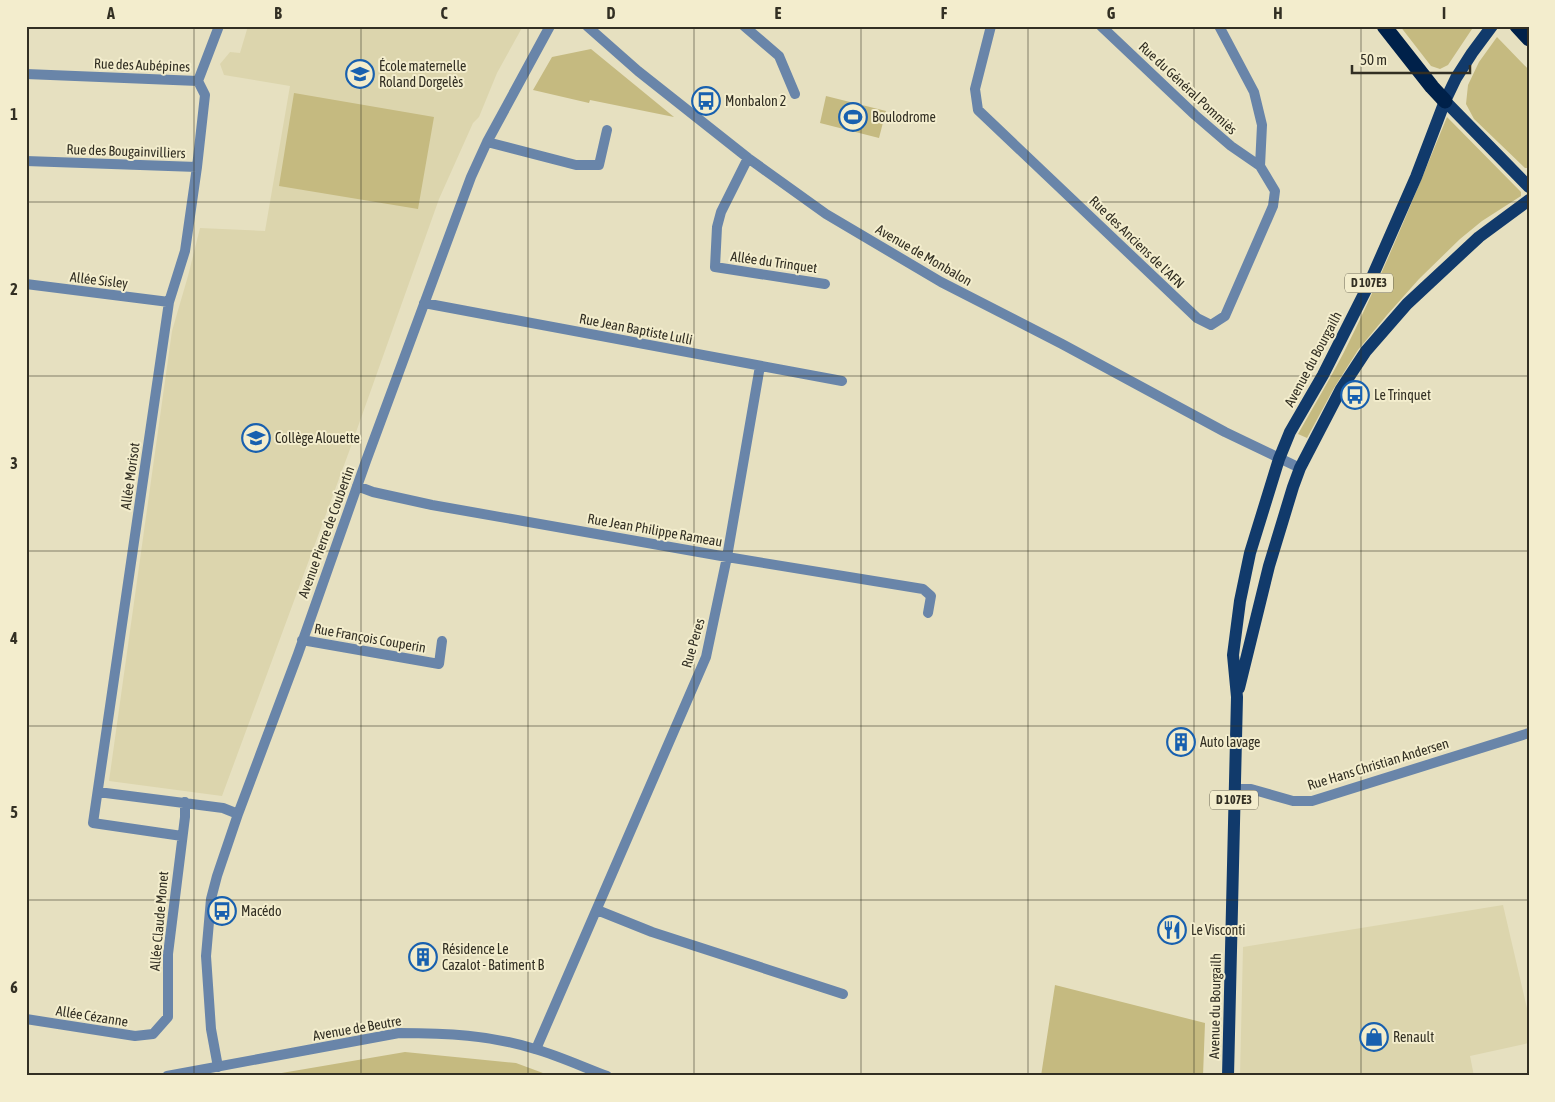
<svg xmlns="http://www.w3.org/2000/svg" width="1555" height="1102" font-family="'Asap Condensed',sans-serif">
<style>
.built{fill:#dcd5ad}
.green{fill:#c5ba80}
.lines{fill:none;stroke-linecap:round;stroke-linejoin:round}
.minor{stroke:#6985a9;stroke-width:10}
.tertiary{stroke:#6985a9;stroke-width:10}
.primary{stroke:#113a6b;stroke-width:12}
.motorway{stroke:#00214a;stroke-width:15}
.grid{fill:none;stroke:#322f23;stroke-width:1;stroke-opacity:0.55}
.labels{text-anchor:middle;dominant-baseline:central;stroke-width:4;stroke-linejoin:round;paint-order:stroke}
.shield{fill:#f3edcd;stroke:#6c6856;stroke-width:1}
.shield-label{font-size:12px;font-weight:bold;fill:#322f23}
.street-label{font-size:14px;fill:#322f23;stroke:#f3edcd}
.poi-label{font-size:14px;fill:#322f23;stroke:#f3edcd;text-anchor:start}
.neatline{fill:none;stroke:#322f23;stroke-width:2}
.grid-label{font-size:16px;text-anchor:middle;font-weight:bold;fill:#322f23}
</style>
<rect width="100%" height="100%" fill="#e6e0c0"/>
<path class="built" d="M248,26h275l-26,47 -18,44 -6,6 -34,76 -89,250 -128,347 -113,-15 63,-450 16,-55 12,-48 65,3 25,-145 -66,-11 -4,-11 10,-12 10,1z
M1503,905l26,112v26l-59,13 4,20h-234l3,-129z"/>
<path class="green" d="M1400,26h74l-26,39 -8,4 -9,-3z
M1497,37l32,33v98h-4l-51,-49 -8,-15 2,-19 11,-23z
M591,49l83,68 -84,-17 -1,3 -56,-13 19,-33z
M294,93l140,24 -16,92 -139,-23z
M826,96l60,15 -7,27 -59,-15z
M1447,117l74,75v4l-39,25 -22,18 -41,40 -32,36 -29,35 -24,38 -27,50 -9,-4c15,-27 31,-53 45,-80 39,-77 71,-157 104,-237z
M1055,985l150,38 -2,53h-162z
M405,1052l111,11 35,13h-287z"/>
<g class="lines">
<path class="minor" d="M587,26l51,45 110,87 78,56 115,68 121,62 163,88 75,36
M744,26l35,30 16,38
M991,26l-16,63 3,21 219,208 14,7 14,-9 48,-110 2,-15 -15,-25 -29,-20 -36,-31 -94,-89
M1219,26l35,66 8,33 -2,41
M26,74l172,7 21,-55
M487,142l89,23h23l8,-35
M748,158l-27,54 -4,15 -2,40 110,17
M26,161l171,6 8,-72 -7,-14
M26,284l143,18
M424,303l418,78
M357,486l16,6 59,13 295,52 196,32 8,7 -3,17
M302,640l137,24 3,-23
M1234,789h17l42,12h19l217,-68
M98,792l125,16 15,6
M182,836l-89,-13 76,-521 16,-51 12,-84
M597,910l55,22 191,62
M26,1019l109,17 18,-2 15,-17v-63l17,-137v-15
M536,1049l170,-392 21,-100 33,-191
M218,1067l-7,-38 -5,-73 5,-57 6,-23 21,-62 60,-160 68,-193 105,-284 16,-35 63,-116"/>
<path class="tertiary" d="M167,1076l232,-43c46,0 92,2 136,16 24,7 48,18 72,27"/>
<path class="primary" d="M1445,101l84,86
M1239,688l30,-122 24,-79 7,-19 41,-79 25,-38 41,-47 72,-67 50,-37
M1228,1076l9,-379 -4,-42 7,-54 10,-48 29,-94 11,-27 33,-57 46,-91 47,-107 29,-76 11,-23 16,-25 20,-27"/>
<path class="motorway" d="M1384,26l48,61 13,14
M1517,26l12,13"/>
</g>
<path class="grid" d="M194,26v1050M361,26v1050M528,26v1050M694,26v1050M861,26v1050M1028,26v1050M1194,26v1050M1361,26v1050M26,202h1503M26,376h1503M26,551h1503M26,726h1503M26,900h1503"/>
<defs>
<symbol id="school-ring" viewBox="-11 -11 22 22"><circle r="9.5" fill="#f3edcd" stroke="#1860af" stroke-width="1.5"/><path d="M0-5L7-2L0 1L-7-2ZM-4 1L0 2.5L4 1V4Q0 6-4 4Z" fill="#1860af"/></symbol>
<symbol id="bus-ring" viewBox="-11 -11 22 22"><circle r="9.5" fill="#f3edcd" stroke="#1860af" stroke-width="1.5"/><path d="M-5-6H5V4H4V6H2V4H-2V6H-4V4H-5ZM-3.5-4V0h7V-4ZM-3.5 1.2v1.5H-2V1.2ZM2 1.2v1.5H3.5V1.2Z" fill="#1860af"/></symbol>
<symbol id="stadium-ring" viewBox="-11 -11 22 22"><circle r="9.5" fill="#f3edcd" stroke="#1860af" stroke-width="1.5"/><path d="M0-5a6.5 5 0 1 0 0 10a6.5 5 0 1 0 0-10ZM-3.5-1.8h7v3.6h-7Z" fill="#1860af"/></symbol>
<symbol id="building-ring" viewBox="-11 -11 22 22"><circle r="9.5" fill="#f3edcd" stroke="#1860af" stroke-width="1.5"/><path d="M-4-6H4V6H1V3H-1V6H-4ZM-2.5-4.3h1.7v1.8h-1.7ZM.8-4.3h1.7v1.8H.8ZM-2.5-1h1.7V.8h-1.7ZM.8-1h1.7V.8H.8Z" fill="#1860af"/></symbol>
<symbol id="restaurant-ring" viewBox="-11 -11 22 22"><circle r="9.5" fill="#f3edcd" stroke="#1860af" stroke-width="1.5"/><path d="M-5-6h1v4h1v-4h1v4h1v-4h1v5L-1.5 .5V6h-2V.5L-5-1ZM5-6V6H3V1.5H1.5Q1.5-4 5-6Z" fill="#1860af"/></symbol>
<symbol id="shop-ring" viewBox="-11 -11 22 22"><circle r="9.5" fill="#f3edcd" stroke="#1860af" stroke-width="1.5"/><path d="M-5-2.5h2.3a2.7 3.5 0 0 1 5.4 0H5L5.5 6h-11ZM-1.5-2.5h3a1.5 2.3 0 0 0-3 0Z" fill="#1860af"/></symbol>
</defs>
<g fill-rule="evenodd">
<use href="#school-ring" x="344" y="58" width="32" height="32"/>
<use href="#bus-ring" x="690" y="85" width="32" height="32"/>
<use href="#stadium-ring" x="837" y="101" width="32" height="32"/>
<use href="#bus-ring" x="1339" y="379" width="32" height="32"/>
<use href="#school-ring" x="240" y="422" width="32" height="32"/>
<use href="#building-ring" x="1165" y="726" width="32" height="32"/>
<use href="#bus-ring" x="206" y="895" width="32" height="32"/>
<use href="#restaurant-ring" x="1156" y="914" width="32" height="32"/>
<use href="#building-ring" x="407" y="941" width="32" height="32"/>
<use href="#shop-ring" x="1358" y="1021" width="32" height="32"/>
</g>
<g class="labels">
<g class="shield">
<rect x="1345" y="273.5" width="48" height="19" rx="4"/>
<rect x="1210" y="790.5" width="48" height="19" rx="4"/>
</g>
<g class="shield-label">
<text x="1369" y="283">D 107E3</text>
<text x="1234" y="800">D 107E3</text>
</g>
<g class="street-label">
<text transform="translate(142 65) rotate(2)">Rue des Aubépines</text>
<text transform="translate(1188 88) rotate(43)">Rue du Général Pommiès</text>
<text transform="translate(126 151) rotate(2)">Rue des Bougainvilliers</text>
<text transform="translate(1137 242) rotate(44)">Rue des Anciens de l'AFN</text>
<text transform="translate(924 255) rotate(30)">Avenue de Monbalon</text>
<text transform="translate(774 262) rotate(8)">Allée du Trinquet</text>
<text transform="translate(99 280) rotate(7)">Allée Sisley</text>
<text transform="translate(636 329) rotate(11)">Rue Jean Baptiste Lulli</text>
<text transform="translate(1313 359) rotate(-62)">Avenue du Bourgailh</text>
<text transform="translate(130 476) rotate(-82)">Allée Morisot</text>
<text transform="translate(655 530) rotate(10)">Rue Jean Philippe Rameau</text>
<text transform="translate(326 532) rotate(-70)">Avenue Pierre de Coubertin</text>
<text transform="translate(370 638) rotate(10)">Rue François Couperin</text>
<text transform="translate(693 643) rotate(-74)">Rue Peres</text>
<text transform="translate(1378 764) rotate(-17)">Rue Hans Christian Andersen</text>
<text transform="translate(159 921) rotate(-85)">Allée Claude Monet</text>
<text transform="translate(1215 1006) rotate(-89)">Avenue du Bourgailh</text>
<text transform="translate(92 1016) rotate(9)">Allée Cézanne</text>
<text transform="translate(357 1028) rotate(-10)">Avenue de Beutre</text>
</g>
<g class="poi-label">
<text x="379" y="66">École maternelle<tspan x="379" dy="16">Roland Dorgelès</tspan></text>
<text x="725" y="101">Monbalon 2</text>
<text x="872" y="117">Boulodrome</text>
<text x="1374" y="395">Le Trinquet</text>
<text x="275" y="438">Collège Alouette</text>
<text x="1200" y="742">Auto lavage</text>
<text x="241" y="911">Macédo</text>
<text x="1191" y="930">Le Visconti</text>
<text x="442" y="949">Résidence Le<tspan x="442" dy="16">Cazalot - Batiment B</tspan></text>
<text x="1393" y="1037">Renault</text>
</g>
</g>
<rect width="1555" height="1102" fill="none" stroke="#f3edcd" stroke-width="55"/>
<path d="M1352 65v8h118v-8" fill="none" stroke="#322f23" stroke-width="2.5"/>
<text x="1360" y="65" font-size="15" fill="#322f23" stroke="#f3edcd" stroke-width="4" paint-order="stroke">50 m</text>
<rect x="28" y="28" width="1500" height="1046" class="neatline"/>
<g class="grid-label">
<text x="111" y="19">A</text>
<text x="278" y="19">B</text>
<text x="444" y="19">C</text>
<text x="611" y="19">D</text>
<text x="778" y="19">E</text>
<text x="944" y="19">F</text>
<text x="1111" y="19">G</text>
<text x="1278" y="19">H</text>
<text x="1444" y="19">I</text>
<text x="14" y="120">1</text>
<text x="14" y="295">2</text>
<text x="14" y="469">3</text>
<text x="14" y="644">4</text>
<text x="14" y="818">5</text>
<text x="14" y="993">6</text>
</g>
</svg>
